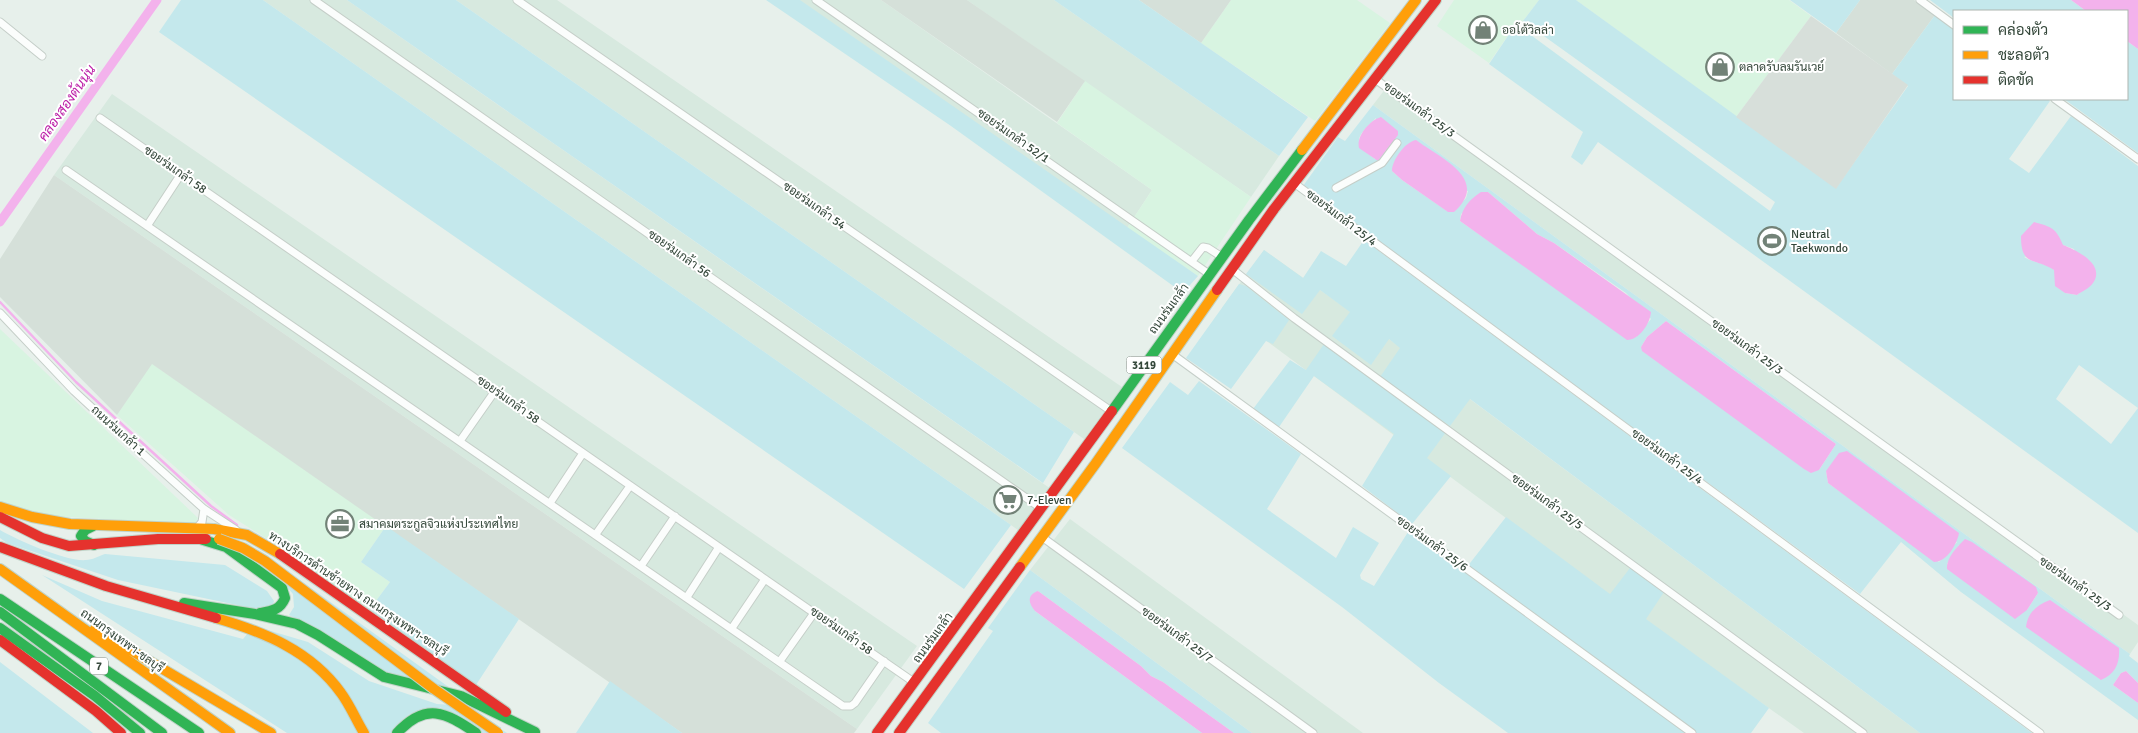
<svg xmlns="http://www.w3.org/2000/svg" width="2138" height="733" font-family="Signika,Sarabun,sans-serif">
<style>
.residential{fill:#d7e9df}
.commercial{fill:#d8f4e1}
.industrial{fill:#d5e0d9}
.green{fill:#c4e8ec;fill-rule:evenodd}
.parking{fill:#d7dfda}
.water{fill:#f3b2ec}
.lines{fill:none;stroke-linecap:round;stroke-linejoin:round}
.stream{stroke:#f3b2ec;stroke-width:2.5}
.canal{stroke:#f3b2ec;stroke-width:9}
.street-casing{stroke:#c5cec8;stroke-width:9}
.fast-casing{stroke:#c0d3c8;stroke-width:12}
.slow-casing{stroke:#c0d3c8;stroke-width:12}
.jam-casing{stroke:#c0d3c8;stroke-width:12}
.street{stroke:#fbfdfc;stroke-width:7}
.fast{stroke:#30b455;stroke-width:10}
.slow{stroke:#ff9f0a;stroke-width:10}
.jam{stroke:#e5322d;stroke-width:10}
.slow-bridge-casing{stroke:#c0d3c8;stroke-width:12;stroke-linecap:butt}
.slow-bridge{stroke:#ff9f0a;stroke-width:10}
.labels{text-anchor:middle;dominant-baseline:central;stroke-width:4;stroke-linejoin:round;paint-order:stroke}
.shield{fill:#fff;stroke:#707e74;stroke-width:1}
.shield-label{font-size:11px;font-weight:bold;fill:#334639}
.poi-label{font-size:12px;fill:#334639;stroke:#fff;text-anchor:start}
.street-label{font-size:12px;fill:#334639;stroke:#fff}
.water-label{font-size:14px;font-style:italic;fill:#bc21a8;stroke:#fff}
</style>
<rect width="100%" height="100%" fill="#e7f0eb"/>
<path class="residential" d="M263,0h84l704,489 -30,43z
M456,0h101l565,387 -38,52z
M799,0h82l271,190 -25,38z
M967,0h87l225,156 -28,41z
M1389,84l749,541v17l-8,12 -757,-549z
M112,94l805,552 -60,83 -803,-554z
M1264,250l125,89 531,394h-116l-194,-138 -388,-287z
M1070,519l293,214h-111l-222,-163z"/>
<path class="commercial" d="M1231,0h126l33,23 -75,98 -114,-78z
M1454,0h85l-16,21 -7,3 -27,39 -52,-37z
M1576,0h213l22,16 -75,101z
M1085,81l166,116 -53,79 -71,-48 25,-38 -95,-67z
M0,329l198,189 -3,6 -144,-8 -51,-14z
M151,363l235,163 -25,36 29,20 -20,27 -31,-19 -67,-48 -43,-27 -112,-100z"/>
<path class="industrial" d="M881,0h86l118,81 -28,41z
M1139,0h92l-30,43z
M1860,0h54l21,15 -43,59 -56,-41z
M54,175l803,554 -3,4h-172l-530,-369 -35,51 -117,-118v-38z"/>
<path class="green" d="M181,0h82l748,525 -47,64 -805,-557z
M347,0h109l618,432 -31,51z
M766,0h34l398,276 -15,17 -232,-167z
M1054,0h85l169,117 -29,39z
M1539,0h37l260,188 72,-102 -16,-12 43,-59 19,15v69h93l3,2 -41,58 20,14 42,-57 67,50v242l-59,-43 -23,34 55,45 27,-36v125l-540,-391 -16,23 -11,-8 12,-25 -94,-68 27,-40 254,187 5,-9 -252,-181zM2063,245l11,4 12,39 -9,7 -12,-2c-4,-7 -6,-17 -11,-23 -5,-6 -21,-7 -30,-13z
M1790,0h70l-24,33z
M1930,0h141l15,11h-132v7z
M2127,41l11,8v104l-74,-54h63z
M1373,105l757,549 -1,2 9,7v20l-12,-12 -5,2 -8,12 25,18v17l-177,-128 -60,-50 -41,52 -557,-408 35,-49 7,4zM1376,118l-1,41c-24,-18 -19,-21 1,-41zM1392,171l76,20 -2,7 -12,13h-7l-45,-31zM1488,192l49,42 17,9 72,50 25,26 -15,18 -86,-53 -90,-63 1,-7zM1666,321l170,123 -17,26 -178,-123 6,-10zM1826,471l131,71 -18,20 -111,-79zM1959,545l79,48 -11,17 -80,-46z
M1364,240l668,493h-112l-450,-334 -20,27 -70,-49 20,-29 -11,-9 -18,26 -39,-29 18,-24 -30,-22 -18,24 -56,-40 18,-24 39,28 18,-27 25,15z
M1239,284l7,2 43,34 -16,24 -7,-3 -35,48 -45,-31z
M1324,344l122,88 -19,26 24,18 -39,48 -50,-38 32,-52 -80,-58 -35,51 -26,-18 37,-49 16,10z
M1199,381l102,73 -34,55 69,49 17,-31 26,16 -19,32 1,4 13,7 34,-54 55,40 43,-55 104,77 20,-26 34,24 -18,27 123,89 -18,25h-243l-69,-50 -97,-76 -220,-159 48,-66 18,13z
M386,526l133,93 -43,66 -50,-33 -56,-43 20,-27 -29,-20z
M0,530c17,10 67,32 86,30 6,0 13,-4 19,-6l120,11 42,26 7,10 -2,7 -16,1 -138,-29 -111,-37 -7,-5z
M241,549l31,11 178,128 -68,-16 -59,-39 -34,-18 5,-8 -1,-13 -12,-14z
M1030,570l222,163h-18l-71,-51 -12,-6 -10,-10 -103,-75 -3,20 167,122h-261l-13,-10 65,-92 -5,-3z
M42,575l60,26 141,38 11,-13 54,16 61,39 68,23 15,1 30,11 25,17h-27l-40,-26 2,3c-24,-1 -37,1 -49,23h-106z
M0,662l93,71h-93z
M610,681l72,52h-106z"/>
<path class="parking" d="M1811,16l97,69 -72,104 -100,-72z"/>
<path class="water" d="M2071,0h67v49l-11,-8v-30h-41z
M1381,117l17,14v4l-20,26 -19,-13c-3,-12 11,-28 22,-31z
M1416,140c24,18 75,39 38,72h-6l-46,-32 -10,-9c0,-11 13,-29 24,-31z
M1481,192h7l49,42 17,9 97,69c-1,12 -12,28 -24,28l-167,-119c2,-13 10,-22 21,-29z
M2034,222c18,5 22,6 29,23 13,5 43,19 30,38 -3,5 -12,9 -16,12l-12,-2 -10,-7 -1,-16c-20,-13 -33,-3 -33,-34z
M1666,321l170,123 -17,26 -8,3 -7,-4 -162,-118 -1,-4 6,-10z
M1847,451l112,82c-2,11 -12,29 -25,29l-106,-79 -2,-12 13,-18z
M1965,539l7,3 64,45 2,6 -11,17 -12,9 -68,-50c-1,-11 10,-22 18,-30z
M1038,591l103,75 10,10 12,6 71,51h-32l-167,-122c-7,-8 -8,-16 3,-20z
M2050,600l69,48c1,16 -4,26 -18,32l-75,-53c2,-15 11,-22 24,-27z
M2126,671l12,12v20l-25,-18 8,-12z"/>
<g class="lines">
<path class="stream" d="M0,302l76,80 135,124 26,19"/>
<path class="canal" d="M0,222l157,-222"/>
<defs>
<path id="street" d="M314,0l728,509
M517,0l594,411
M816,0l393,274
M1920,0l34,25
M0,22l42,34
M1375,79l744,536
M2055,99l83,60
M100,118l815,565
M66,170l777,536h8l4,-3 29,-42
M1294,183l746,550
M1336,188l46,-25 15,-20
M147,226l34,-52
M1192,261l11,-14 5,1 14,9
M1232,269l62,49 569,415
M0,313l74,78 27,25 103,93 32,21
M1172,354l520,379
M460,441l35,-50
M550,503l33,-50
M197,528l5,-6 2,-13
M596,534l34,-48
M1042,537l271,196
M641,566l34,-50
M687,597l32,-50
M732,628l33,-49
M780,661l34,-48"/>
<path id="fast" d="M1112,411l137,-191 53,-70
M93,526l-8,4 -4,6 4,5 9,4
M200,539l26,8 56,41 3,10c-5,12 -13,13 -25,15
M0,599l199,134
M184,603l71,11 42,10 21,11 66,42 77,19 74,36
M0,612l162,121
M0,628l95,68 45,37
M397,733c29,-31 48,-21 79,0"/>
<path id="slow" d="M1302,150l114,-150
M0,507l32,10 38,7 144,5 33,6 33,19
M1020,567l76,-104 121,-173
M0,569l230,164
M216,618c48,14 95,33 125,75 9,12 15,27 23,40
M95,629l176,104"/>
<path id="jam" d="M1217,290l57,-81 162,-209
M0,517l42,21 27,8 89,-7h48
M0,547l106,39 110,32
M280,554l226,158
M0,640l96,71 25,22
M877,733l235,-322
M899,733l121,-166"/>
</defs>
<use href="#street" class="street-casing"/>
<use href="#fast" class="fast-casing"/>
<use href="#slow" class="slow-casing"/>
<use href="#jam" class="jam-casing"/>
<use href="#street" class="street"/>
<use href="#fast" class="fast"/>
<use href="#slow" class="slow"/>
<use href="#jam" class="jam"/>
<defs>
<path id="slow-bridge" d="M219,539l24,9 22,13 169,128 64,44"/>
</defs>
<use href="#slow-bridge" class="slow-bridge-casing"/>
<use href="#slow-bridge" class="slow-bridge"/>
</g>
<defs>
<symbol id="shop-ring" viewBox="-11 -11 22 22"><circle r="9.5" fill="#fff" stroke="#728277" stroke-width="1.5"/><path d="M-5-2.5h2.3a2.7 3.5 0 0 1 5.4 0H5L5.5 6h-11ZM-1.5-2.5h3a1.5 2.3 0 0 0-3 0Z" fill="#728277"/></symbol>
<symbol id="stadium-ring" viewBox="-11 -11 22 22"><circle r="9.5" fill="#fff" stroke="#728277" stroke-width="1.5"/><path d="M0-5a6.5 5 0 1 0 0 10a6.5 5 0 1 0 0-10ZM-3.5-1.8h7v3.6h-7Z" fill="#728277"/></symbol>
<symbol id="supermarket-ring" viewBox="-11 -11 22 22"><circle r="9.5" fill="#fff" stroke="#728277" stroke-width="1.5"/><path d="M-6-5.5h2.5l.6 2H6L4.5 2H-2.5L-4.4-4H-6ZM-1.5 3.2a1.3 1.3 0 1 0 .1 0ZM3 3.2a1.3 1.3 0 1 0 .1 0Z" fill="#728277"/></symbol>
<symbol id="office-ring" viewBox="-11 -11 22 22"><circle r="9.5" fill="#fff" stroke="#728277" stroke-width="1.5"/><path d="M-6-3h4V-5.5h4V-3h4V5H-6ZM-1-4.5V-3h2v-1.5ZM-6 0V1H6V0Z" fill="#728277"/></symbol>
</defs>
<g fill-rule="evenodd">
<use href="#shop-ring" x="1467" y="14" width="32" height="32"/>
<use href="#shop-ring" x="1704" y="51" width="32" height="32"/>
<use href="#stadium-ring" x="1756" y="225" width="32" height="32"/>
<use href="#supermarket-ring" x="992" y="484" width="32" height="32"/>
<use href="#office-ring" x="324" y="508" width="32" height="32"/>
</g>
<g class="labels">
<g class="shield">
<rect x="1126.5" y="356.5" width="35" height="17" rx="4"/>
<rect x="90" y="657.5" width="18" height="17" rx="4"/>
</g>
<g class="shield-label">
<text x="1144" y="365">3119</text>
<text x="99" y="666">7</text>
</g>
<g class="poi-label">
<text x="1502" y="30">ออโต้วิลล่า</text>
<text x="1739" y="67">ตลาดรับลมรันเวย์</text>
<text x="1791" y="234">Neutral<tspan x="1791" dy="14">Taekwondo</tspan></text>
<text x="1027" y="500">7-Eleven</text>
<text x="359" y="524">สมาคมตระกูลจิวแห่งประเทศไทย</text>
</g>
<g class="street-label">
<text transform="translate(1419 110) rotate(36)">ซอยร่มเกล้า 25/3</text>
<text transform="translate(1013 136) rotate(35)">ซอยร่มเกล้า 52/1</text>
<text transform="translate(175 170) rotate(35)">ซอยร่มเกล้า 58</text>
<text transform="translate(814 206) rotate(35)">ซอยร่มเกล้า 54</text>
<text transform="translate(1341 218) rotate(37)">ซอยร่มเกล้า 25/4</text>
<text transform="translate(679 254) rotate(35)">ซอยร่มเกล้า 56</text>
<text transform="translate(1169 309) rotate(-54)">ถนนร่มเกล้า</text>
<text transform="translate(1747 347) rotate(36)">ซอยร่มเกล้า 25/3</text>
<text transform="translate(508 400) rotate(35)">ซอยร่มเกล้า 58</text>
<text transform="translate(118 431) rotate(42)">ถนนร่มเกล้า 1</text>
<text transform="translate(1667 457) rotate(36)">ซอยร่มเกล้า 25/4</text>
<text transform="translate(1547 502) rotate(36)">ซอยร่มเกล้า 25/5</text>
<text transform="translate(1432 544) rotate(36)">ซอยร่มเกล้า 25/6</text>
<text transform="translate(2075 584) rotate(35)">ซอยร่มเกล้า 25/3</text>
<text transform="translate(358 594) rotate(34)">ทางบริการด้านซ้ายทาง ถนนกรุงเทพฯ-ชลบุรี</text>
<text transform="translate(841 631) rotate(35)">ซอยร่มเกล้า 58</text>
<text transform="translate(1177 635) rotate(36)">ซอยร่มเกล้า 25/7</text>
<text transform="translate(933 638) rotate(-54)">ถนนร่มเกล้า</text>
<text transform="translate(122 641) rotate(36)">ถนนกรุงเทพฯ-ชลบุรี</text>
</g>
<g class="water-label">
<text transform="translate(67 103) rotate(-55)">คลองสองต้นนุ่น</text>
</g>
</g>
<rect x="1953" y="10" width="175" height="90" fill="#ffffff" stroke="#adb5b0"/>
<rect x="1963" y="26" width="25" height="8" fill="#30b455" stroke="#adb5b0"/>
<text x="1998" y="35" font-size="15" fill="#334639">คล่องตัว</text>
<rect x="1963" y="51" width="25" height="8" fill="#ff9f0a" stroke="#adb5b0"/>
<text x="1998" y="60" font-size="15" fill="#334639">ชะลอตัว</text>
<rect x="1963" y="76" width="25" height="8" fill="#e5322d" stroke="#adb5b0"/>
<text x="1998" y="85" font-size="15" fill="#334639">ติดขัด</text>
</svg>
